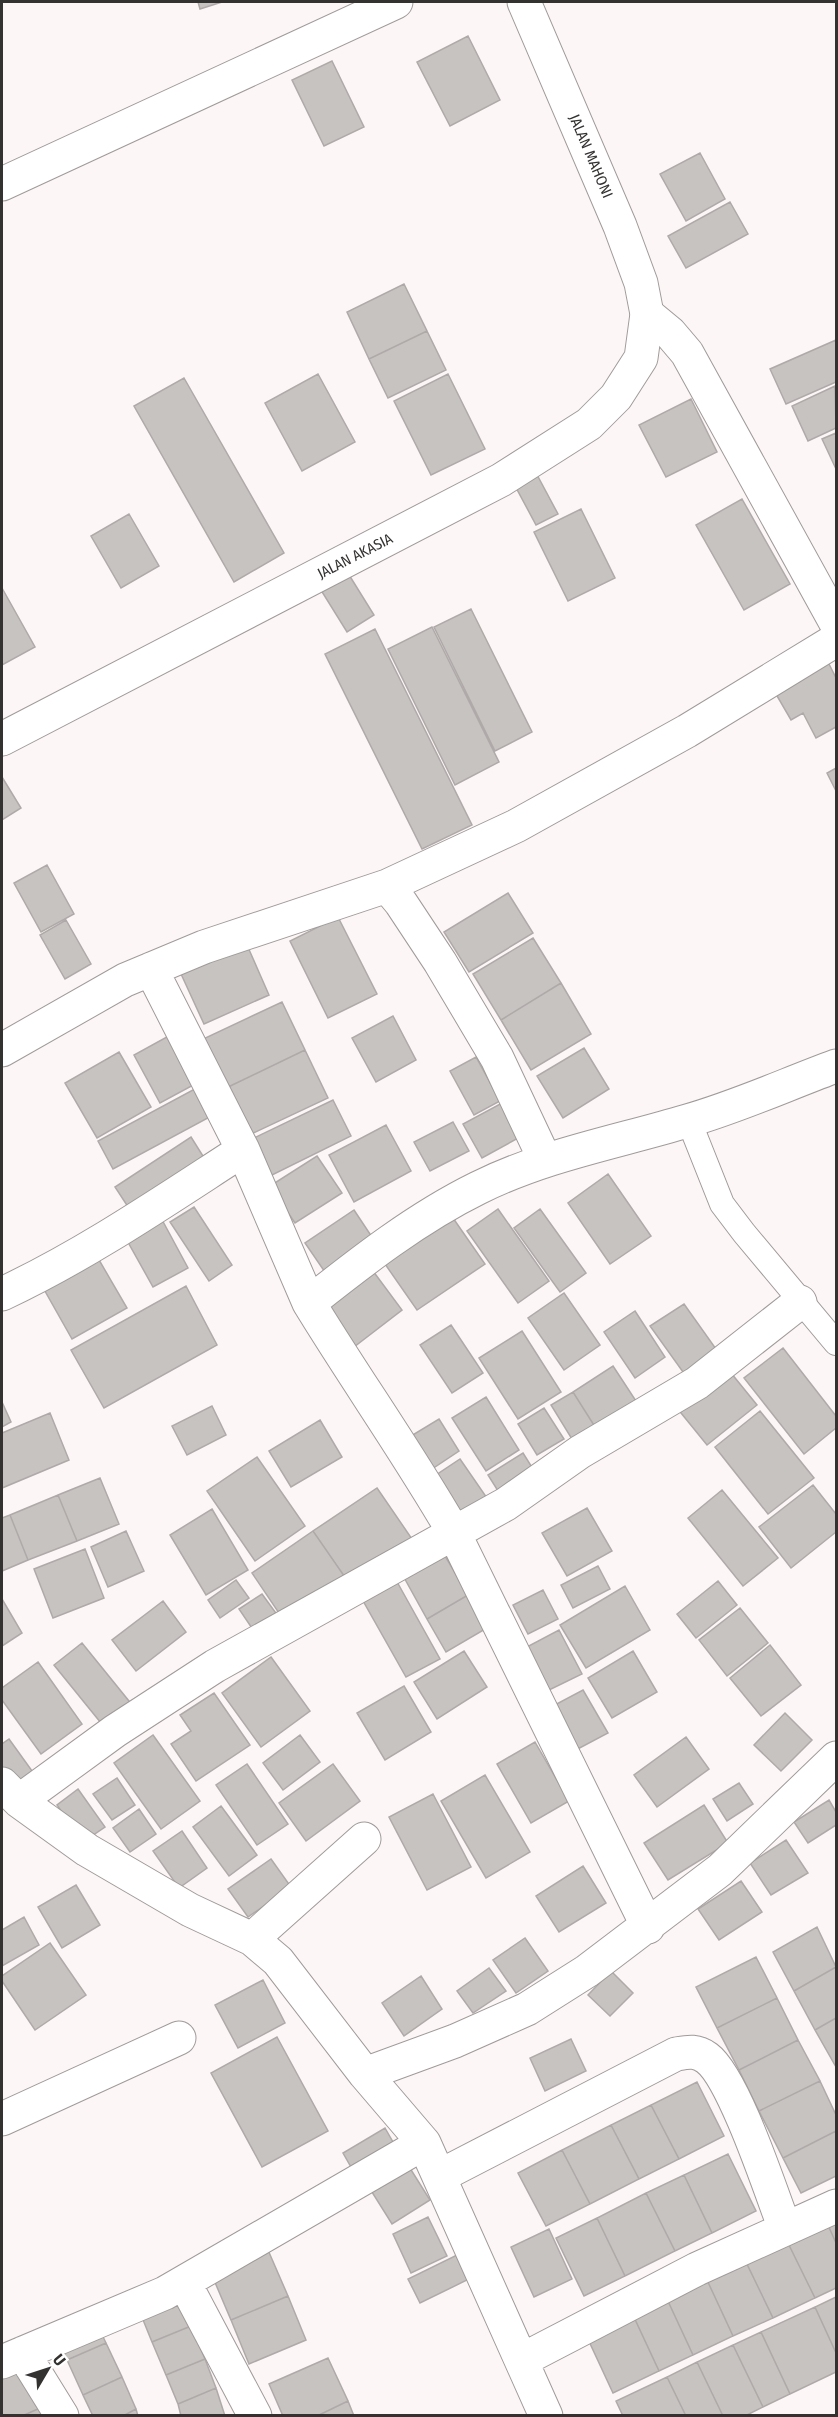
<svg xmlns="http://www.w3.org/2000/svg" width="838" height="2417" font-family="'Fira Sans Condensed',sans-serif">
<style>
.building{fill:#c7c3c1;stroke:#afaaa9;stroke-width:1.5}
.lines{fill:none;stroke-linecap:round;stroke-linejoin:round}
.service-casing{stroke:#a09b9a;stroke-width:26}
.minor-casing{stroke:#a09b9a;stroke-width:35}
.tertiary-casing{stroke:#a09b9a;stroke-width:35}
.service{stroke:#fff;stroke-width:24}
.minor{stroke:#fff;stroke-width:33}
.tertiary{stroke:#fff;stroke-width:33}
.labels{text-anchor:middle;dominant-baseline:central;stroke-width:4.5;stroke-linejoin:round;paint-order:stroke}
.street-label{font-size:15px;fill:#343231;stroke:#fff}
</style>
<rect width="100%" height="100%" fill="#fcf7f6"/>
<path class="building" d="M198,2h24l-22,7z
M468,36l32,64 -50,26 -33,-64z
M332,61l32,66 -40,19 -32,-66z
M700,153l25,46 -39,22 -26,-47z
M730,202l18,32 -62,34 -18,-32z
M404,284l23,47 -58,28 -22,-47z
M427,331l19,39 -58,28 -19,-39z
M836,340v42l-50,22 -16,-35z
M318,374l37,68 -53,29 -37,-68z
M448,374l37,75 -54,26 -37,-74z
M184,378l100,175 -50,29 -100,-176z
M835,386l1,42 -28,13 -16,-35z
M691,399l26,53 -51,25 -27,-52z
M836,433v36l-14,-30z
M535,471l23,43 -22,11 -23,-43z
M742,499l48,85 -46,26 -48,-85z
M581,509l34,69 -47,23 -34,-69z
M129,514l30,52 -38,22 -30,-52z
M346,570l28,45 -27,17 -28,-45z
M2,588l33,59 -33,18z
M471,609l61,123 -37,19 -61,-124z
M432,627l67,135 -44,23 -67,-136z
M375,629l97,196 -50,24 -97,-195z
M827,660l9,18v49l-20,11 -13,-25 -12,7 -18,-31z
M836,768v23l-9,-18z
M2,777l19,31 -19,12z
M47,865l27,49 -33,18 -27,-49z
M508,893l25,40 -64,39 -25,-40z
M338,917l39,77 -49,24 -38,-77z
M66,920l25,44 -26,15 -25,-44z
M533,938l28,45 -60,37 -28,-46z
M247,945l22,50 -65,29 -23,-50z
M561,983l30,51 -60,36 -30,-50z
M282,1002l23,48 -81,39 -23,-49z
M393,1016l23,44 -40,22 -24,-44z
M174,1033l25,49 -39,21 -26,-48z
M584,1048l25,41 -46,29 -26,-42z
M305,1050l23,48 -81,38 -23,-47z
M119,1052l32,55 -54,31 -32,-55z
M476,1057l24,44 -26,14 -24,-44z
M204,1084l15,28 -106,57 -15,-28z
M333,1100l18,36 -81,40 -18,-37z
M502,1103l18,34 -38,21 -19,-34z
M453,1122l16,29 -39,20 -16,-29z
M386,1125l25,46 -57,31 -25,-47z
M191,1137l17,27 -76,49 -17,-26z
M317,1156l25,37 -47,30 -25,-37z
M608,1174l43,62 -41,28 -42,-61z
M194,1207l38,58 -23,16 -39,-59z
M498,1209l51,72 -31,22 -51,-72z
M540,1209l46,64 -26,19 -46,-64z
M354,1210l22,33 -49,32 -22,-32z
M160,1216l28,52 -35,19 -29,-52z
M453,1218l32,46 -68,46 -32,-46z
M95,1253l32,55 -55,31 -31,-55z
M373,1271l29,39 -48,37 -30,-39z
M186,1286l31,59 -113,63 -33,-58z
M564,1293l36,52 -36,25 -36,-52z
M684,1304l37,52 -33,23 -38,-53z
M635,1311l30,46 -30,21 -31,-46z
M451,1325l32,48 -31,20 -32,-48z
M522,1331l39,61 -43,27 -39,-61z
M783,1348l53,68v12l-32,26 -60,-76z
M613,1366l25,38 -41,26 -24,-38z
M727,1368l30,37 -50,40 -30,-37z
M573,1392l24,38 -22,14 -24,-39z
M486,1397l33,53 -33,21 -34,-53z
M2,1402l9,20 -9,5z
M212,1406l14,29 -39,20 -15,-29z
M544,1408l20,31 -27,16 -19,-31z
M760,1411l54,67 -46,36 -53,-67z
M50,1413l19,47 -67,28v-55z
M439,1419l20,32 -27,18 -21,-33z
M320,1420l22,37 -51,30 -22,-36z
M523,1453l15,24 -35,22 -15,-24z
M257,1457l48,69 -50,35 -48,-70z
M460,1459l27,39 -31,21 -26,-40z
M100,1478l19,46 -42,17 -19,-46z
M813,1485l23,29v18l-45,36 -32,-41z
M377,1488l35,51 -63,44 -36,-52z
M722,1490l56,68 -35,28 -55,-68z
M58,1495l19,46 -49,19 -18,-45z
M587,1508l25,43 -45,25 -25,-43z
M212,1509l36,61 -42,25 -36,-60z
M10,1515l18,45 -26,11v-53z
M126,1531l18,40 -36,16 -17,-40z
M313,1531l36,52 -62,42 -35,-52z
M85,1549l19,49 -51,20 -19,-49z
M441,1549l27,46 -41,24 -26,-47z
M598,1566l12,23 -37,19 -12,-23z
M236,1580l13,18 -29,20 -12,-18z
M396,1580l44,79 -34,18 -44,-78z
M718,1581l19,24 -41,33 -19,-24z
M625,1586l25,44 -64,38 -26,-43z
M543,1590l15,29 -30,15 -15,-29z
M262,1594l19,26 -23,17 -19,-28z
M468,1595l19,33 -41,24 -19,-33z
M2,1599l20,34 -20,13z
M163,1601l23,31 -50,39 -24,-31z
M740,1608l28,35 -41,33 -28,-36z
M559,1630l23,44 -37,18 -22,-43z
M82,1643l51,63 -28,22 -51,-63z
M770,1645l31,40 -40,31 -31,-38z
M464,1651l23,36 -50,32 -23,-37z
M633,1651l24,41 -45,26 -24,-40z
M271,1657l39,54 -49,36 -39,-54z
M38,1662l44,62 -41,30 -39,-54v-12z
M404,1686l27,46 -46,28 -28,-47z
M583,1690l25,43 -34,18 -25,-43z
M214,1693l36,52 -54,36 -25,-37 20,-13 -11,-16z
M785,1713l27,27 -31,31 -27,-26z
M153,1735l47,66 -39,28 -47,-66z
M300,1735l20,27 -37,28 -20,-27z
M686,1737l23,32 -52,38 -23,-32z
M9,1739l26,36 -24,16 -9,-13v-34z
M535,1742l34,59 -38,22 -34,-59z
M247,1764l41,60 -31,21 -41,-60z
M333,1764l27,37 -54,40 -27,-38z
M485,1775l45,77 -44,26 -45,-77z
M117,1778l18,27 -23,15 -19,-26z
M739,1783l14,21 -26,17 -14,-22z
M78,1789l27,38 -22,15 -26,-37z
M433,1794l38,73 -44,23 -38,-73z
M829,1800l7,12v13l-28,18 -14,-21z
M704,1805l24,38 -60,37 -24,-37z
M221,1806l36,49 -28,21 -36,-49z
M139,1809l17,25 -26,18 -17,-24z
M182,1831l25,37 -28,20 -26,-37z
M786,1840l22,33 -37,22 -21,-32z
M271,1859l20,28 -43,30 -20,-28z
M583,1866l23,37 -47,29 -23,-36z
M741,1881l21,31 -43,28 -21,-31z
M76,1885l24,40 -38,23 -24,-41z
M24,1917l15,28 -37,21v-36z
M817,1927l19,40 -42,24 -21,-39z
M525,1938l23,33 -32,22 -23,-33z
M50,1943l36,52 -51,35 -33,-49v-5z
M756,1957l21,41 -60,30 -21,-41z
M836,1967v51l-21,12 -21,-39z
M489,1968l17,23 -33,22 -16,-22z
M611,1971l22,22 -23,23 -22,-21z
M421,1976l21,33 -38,27 -22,-33z
M263,1980l22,43 -47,25 -23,-43z
M777,1998l21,42 -59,30 -22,-42z
M836,2018v49l-21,-37z
M277,2037l51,94 -66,36 -51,-94z
M571,2039l15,32 -41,20 -15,-33z
M798,2040l22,41 -61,30 -20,-41z
M820,2081l16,34v16l-53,27 -24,-47z
M697,2082l27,54 -45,23 -28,-54z
M651,2105l28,54 -40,20 -28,-54z
M611,2125l28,54 -49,25 -28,-54z
M385,2128l12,21 -42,25 -12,-21z
M836,2131v45l-35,17 -18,-35z
M562,2150l28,54 -44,22 -28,-53z
M728,2154l28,57 -44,22 -28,-58z
M403,2157l27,43 -38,24 -27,-43z
M684,2175l28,58 -37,18 -29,-58z
M646,2193l29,58 -50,25 -28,-58z
M428,2217l19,39 -36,17 -18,-39z
M597,2218l28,58 -41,20 -28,-58z
M836,2219v24l-9,-20z
M827,2223l9,20v45l-21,10 -27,-55z
M549,2229l23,50 -38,18 -23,-50z
M788,2243l27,55 -42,20 -27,-56z
M268,2250l20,46 -57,24 -20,-47z
M457,2255l12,24 -49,24 -12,-24z
M746,2262l27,56 -40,18 -26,-56z
M707,2280l26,56 -40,19 -26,-56z
M176,2289l15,37 -39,16 -15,-37z
M288,2296l18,44 -57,24 -18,-44z
M836,2297v56l-21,-46z
M667,2299l26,56 -34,16 -26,-56z
M815,2307l21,46v19l-46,22 -29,-62z
M633,2315l26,56 -46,22 -26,-56z
M97,2324l9,19 -39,17 -8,-19z
M191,2326l14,33 -39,16 -14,-33z
M761,2332l29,62 -27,13 -30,-62z
M106,2343l16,34 -39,18 -16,-35z
M733,2345l30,62 -18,9h-22l-26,-54z
M328,2358l20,43 -31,15h-34l-14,-32z
M205,2359l11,29 -38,16 -12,-29z
M697,2362l26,54h-37l-19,-39z
M24,2370l16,38 -18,8h-20v-37z
M122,2377l14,32 -13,7h-30l-10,-21z
M667,2377l19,39h-63l-7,-15z
M216,2388l9,28h-44l-3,-12z
M348,2401l6,15h-37z
M40,2408l3,8h-21z
M136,2409l2,7h-15z"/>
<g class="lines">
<defs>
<path id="service" d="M689,1121l33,83 22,29 92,110"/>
<path id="minor" d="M2,184l394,-182
M647,314l23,19 17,20 149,270
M387,886l129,-60 171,-95 149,-91
M151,969l92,181 66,153
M2,1050l123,-70 79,-33 183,-61 14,17 39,59 57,96 48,102
M2,1294c85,-40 162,-93 241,-144
M2,1784l17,17 68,49 103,60 62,29 26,22 87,113 59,69 122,273
M19,1801l96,-70 100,-65 291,-162 74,-52 117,-69 103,-81
M648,1927l-195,-396c-45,-78 -97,-151 -144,-228 53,-42 108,-85 169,-115 66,-33 139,-46 209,-67 50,-14 100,-37 149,-55
M252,1939l112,-100
M365,2074l90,-33 72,-32 60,-38 133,-101 116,-112
M2,2119l177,-81
M440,2176l236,-122c12,-2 20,-4 31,4 27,20 64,134 78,171
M184,2282l71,134
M23,2353l39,63
M522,2360l175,-91 139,-63
M2,2362l163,-69 259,-150"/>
<path id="tertiary" d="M2,739l499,-259 88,-56 27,-27 25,-39 6,-44 -6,-31 -21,-57 -96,-224"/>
</defs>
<use href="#service" class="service-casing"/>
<use href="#minor" class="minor-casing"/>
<use href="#tertiary" class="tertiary-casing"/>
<use href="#service" class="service"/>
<use href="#minor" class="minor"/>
<use href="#tertiary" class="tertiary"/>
</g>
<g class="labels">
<g class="street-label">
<text transform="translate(591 156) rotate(67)">JALAN MAHONI</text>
<text transform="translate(355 556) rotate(-27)">JALAN AKASIA</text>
</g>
</g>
<rect width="838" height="2417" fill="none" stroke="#343231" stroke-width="6"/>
<g transform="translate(48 2369) rotate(51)" stroke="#ffffff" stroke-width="4.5" paint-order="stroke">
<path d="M0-4.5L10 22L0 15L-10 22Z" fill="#343231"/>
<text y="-9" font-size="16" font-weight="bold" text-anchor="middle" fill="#343231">U</text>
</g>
</svg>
